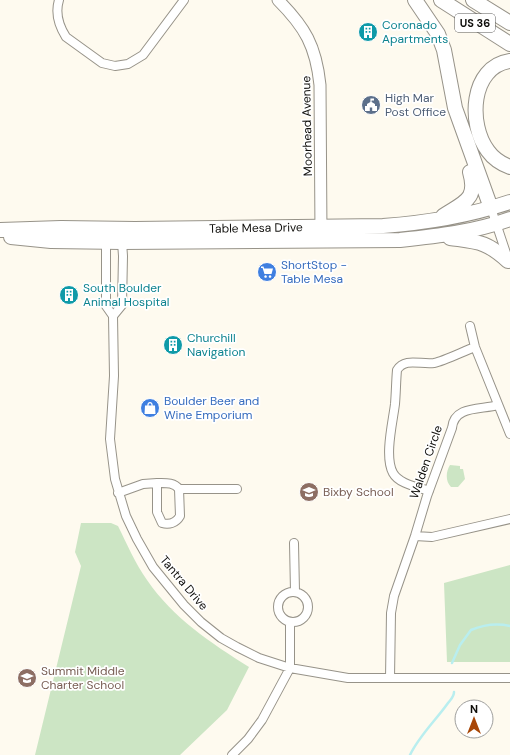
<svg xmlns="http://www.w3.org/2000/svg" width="510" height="755" font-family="'DM Sans',sans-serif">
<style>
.green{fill:#cce5c4}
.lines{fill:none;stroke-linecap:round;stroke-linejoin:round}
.stream{stroke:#b9eeef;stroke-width:2.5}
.street-casing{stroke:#979389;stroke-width:10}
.secondary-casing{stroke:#979389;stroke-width:13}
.highway-casing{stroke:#979389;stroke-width:16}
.street{stroke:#fff;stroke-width:8}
.secondary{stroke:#fff;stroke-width:11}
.highway{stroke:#fff;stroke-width:14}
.labels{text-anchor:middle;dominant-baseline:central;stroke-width:3.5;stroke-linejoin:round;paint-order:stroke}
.shield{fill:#fff;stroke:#575654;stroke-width:1}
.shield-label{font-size:11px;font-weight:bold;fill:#0f0e0b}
.culture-label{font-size:12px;fill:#0d838f;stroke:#fff;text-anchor:start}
.service-label{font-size:12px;fill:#4e5e75;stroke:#fff;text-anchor:start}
.street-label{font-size:12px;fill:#0f0e0b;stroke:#fff}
.shop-label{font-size:12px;fill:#366cbe;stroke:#fff;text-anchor:start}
.education-label{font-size:12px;fill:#785e54;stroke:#fff;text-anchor:start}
</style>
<rect width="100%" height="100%" fill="#fefaef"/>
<path class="green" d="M450,465l10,1v3h3l2,10 -7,8h-7c-6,-6 -5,-16 -1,-22z
M81,523h30l7,3c9,18 17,37 29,54 26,38 64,63 102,87l-22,43 -47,45h-145l46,-189 -6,-14z
M510,565v97h-63l-3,-79z"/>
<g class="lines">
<path class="stream" d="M452,663l8,-18 11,-15c12,-5 26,-7 39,-4
M410,755c9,-19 26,-35 38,-52 3,-4 6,-6 6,-11"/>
<defs>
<path id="street" d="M59,0c-4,13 0,26 7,37l36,26 13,3 13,-2 15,-9 41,-55
M491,208l17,51
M109,239l-3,3v64l7,10
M121,240l1,2 1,14 -1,49 -9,11 1,60 -4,63 5,40 11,37 11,23 16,28 31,38 17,17 20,16 16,9 22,11 31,10 58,10h162
M470,326l5,21 35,87
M157,483c8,0 17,-1 22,6
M429,491c-11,-4 -30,-7 -36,-18 -9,-16 0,-52 2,-69 1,-12 1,-23 2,-34 8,-13 24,-5 37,-7 10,-2 30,-12 41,-16
M118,493l25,-9 14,-1v29l5,11c7,2 14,0 18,-7l-1,-27h58
M415,536l17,1 78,-18
M294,543l1,49
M278 607a15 15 0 1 1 30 0a15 15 0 1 1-30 0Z
M390,678l1,-65 3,-17 21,-60 12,-40 25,-68c2,-23 30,-18 46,-23
M232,755l16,-16 14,-19 28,-52v-46"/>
<path id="secondary" d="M278,0c27,27 38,46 42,85l1,150"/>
<path id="highway" d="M415,0l23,34 6,16 11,58 36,100
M441,0l69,44
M473,0l37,23
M510,61c-40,6 -42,64 -22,90 5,7 14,13 22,16
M443,216c21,-14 35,-16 27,-44
M0,230l61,-2 74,1 248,-3c43,-3 85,-10 127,-24
M11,237l40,4 71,1 278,-2c37,-4 74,-8 110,-21
M450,238c28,4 36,3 58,23"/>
</defs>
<use href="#street" class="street-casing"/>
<use href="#secondary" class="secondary-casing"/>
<use href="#highway" class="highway-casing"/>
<use href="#street" class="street"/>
<use href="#secondary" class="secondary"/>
<use href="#highway" class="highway"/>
</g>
<defs>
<symbol id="building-disc" viewBox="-11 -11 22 22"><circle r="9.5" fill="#0f9aa8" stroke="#fff"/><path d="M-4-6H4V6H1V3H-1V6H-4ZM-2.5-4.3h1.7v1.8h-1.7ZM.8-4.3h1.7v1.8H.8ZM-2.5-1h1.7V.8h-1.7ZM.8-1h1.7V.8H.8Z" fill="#fff"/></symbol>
<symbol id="civic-disc" viewBox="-11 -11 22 22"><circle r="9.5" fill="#5c6f8a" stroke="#fff"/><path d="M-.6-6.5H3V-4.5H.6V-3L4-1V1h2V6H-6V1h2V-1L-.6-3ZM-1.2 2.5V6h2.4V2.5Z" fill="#fff"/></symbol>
<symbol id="supermarket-disc" viewBox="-11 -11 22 22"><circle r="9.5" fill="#3f7fe0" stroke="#fff"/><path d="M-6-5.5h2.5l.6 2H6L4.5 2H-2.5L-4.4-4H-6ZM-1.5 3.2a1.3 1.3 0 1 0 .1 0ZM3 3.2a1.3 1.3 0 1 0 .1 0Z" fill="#fff"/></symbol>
<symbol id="shop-disc" viewBox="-11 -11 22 22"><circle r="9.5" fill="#3f7fe0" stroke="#fff"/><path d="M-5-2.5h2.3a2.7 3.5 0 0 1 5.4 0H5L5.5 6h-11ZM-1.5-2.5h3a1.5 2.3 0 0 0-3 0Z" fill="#fff"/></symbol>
<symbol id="school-disc" viewBox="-11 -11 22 22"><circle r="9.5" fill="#8d6e63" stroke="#fff"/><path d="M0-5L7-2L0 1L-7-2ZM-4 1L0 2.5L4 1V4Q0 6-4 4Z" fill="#fff"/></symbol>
</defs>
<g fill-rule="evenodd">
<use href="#building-disc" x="357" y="21" width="22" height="22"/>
<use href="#civic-disc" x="360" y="94" width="22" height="22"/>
<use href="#supermarket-disc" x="256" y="261" width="22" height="22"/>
<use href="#building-disc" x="58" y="284" width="22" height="22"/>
<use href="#building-disc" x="162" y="334" width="22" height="22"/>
<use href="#shop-disc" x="139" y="397" width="22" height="22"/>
<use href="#school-disc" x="298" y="481" width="22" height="22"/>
<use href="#school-disc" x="16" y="667" width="22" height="22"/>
</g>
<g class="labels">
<rect class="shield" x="455" y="14" width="40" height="18" rx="3"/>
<g class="shield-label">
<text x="475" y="23">US 36</text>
</g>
<g class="culture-label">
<text x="382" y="25">Coronado<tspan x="382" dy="14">Apartments</tspan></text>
<text x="83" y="288">South Boulder<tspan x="83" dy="14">Animal Hospital</tspan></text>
<text x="187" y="338">Churchill<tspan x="187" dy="14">Navigation</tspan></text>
</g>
<g class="service-label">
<text x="385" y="98">High Mar<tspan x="385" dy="14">Post Office</tspan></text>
</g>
<g class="street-label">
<text transform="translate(307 126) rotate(-91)">Moorhead Avenue</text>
<text transform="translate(256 228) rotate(-1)">Table Mesa Drive</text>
<text transform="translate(426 462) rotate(-71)">Walden Circle</text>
<text transform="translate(184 583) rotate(50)">Tantra Drive</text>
</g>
<g class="shop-label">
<text x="281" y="265">ShortStop -<tspan x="281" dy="14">Table Mesa</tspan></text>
<text x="164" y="401">Boulder Beer and<tspan x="164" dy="14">Wine Emporium</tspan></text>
</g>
<g class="education-label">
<text x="323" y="492">Bixby School</text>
<text x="41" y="671">Summit Middle<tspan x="41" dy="14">Charter School</tspan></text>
</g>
</g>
<g transform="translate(474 719)"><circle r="19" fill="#ffffff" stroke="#9f9f9d"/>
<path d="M0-3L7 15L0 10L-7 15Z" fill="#a84606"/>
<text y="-6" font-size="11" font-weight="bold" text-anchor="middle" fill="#0f0e0b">N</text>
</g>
</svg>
